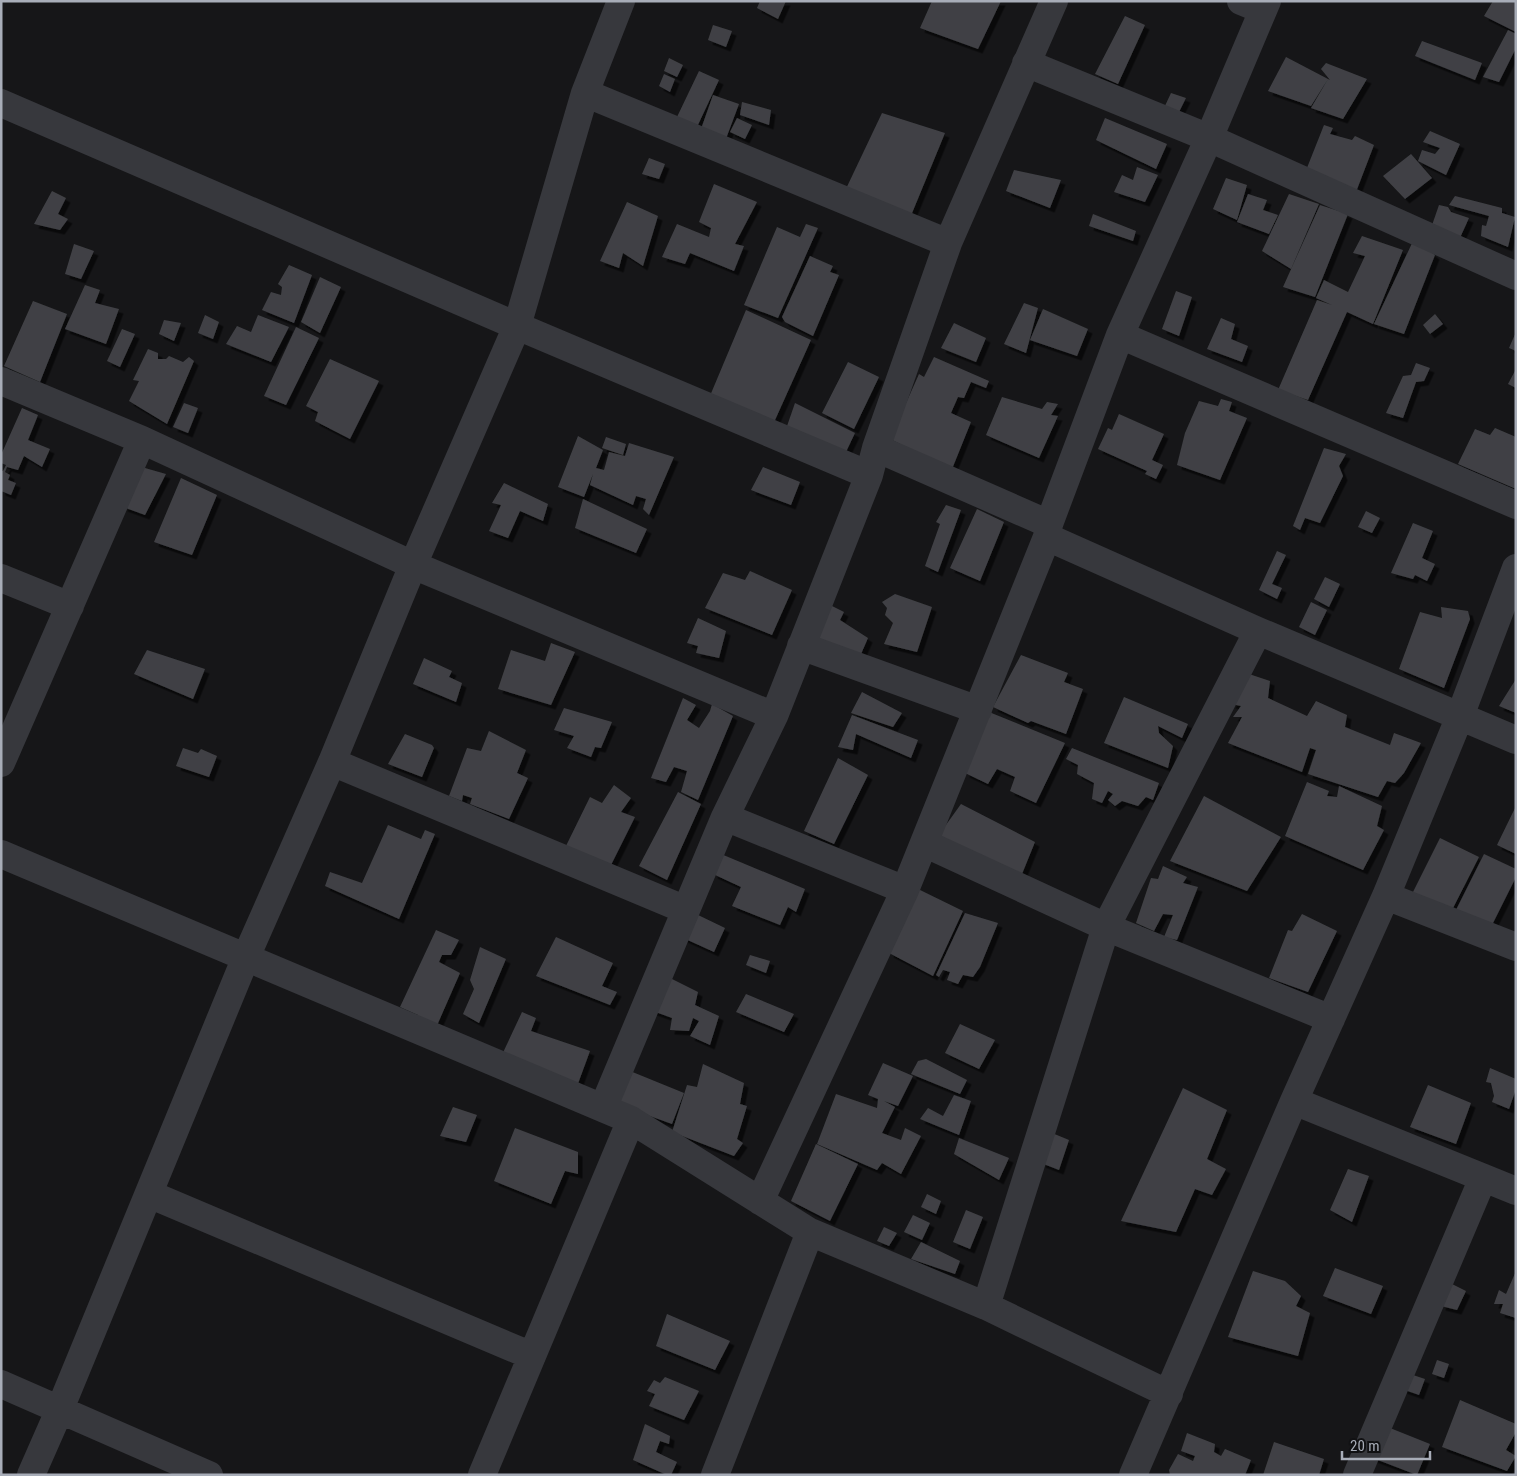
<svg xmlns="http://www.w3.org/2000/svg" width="1517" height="1476" font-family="'Roboto Condensed',sans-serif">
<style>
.building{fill:#404145;filter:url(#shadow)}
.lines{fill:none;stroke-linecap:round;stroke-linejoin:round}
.minor{stroke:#37383d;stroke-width:28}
</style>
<defs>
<filter id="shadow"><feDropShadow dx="4.5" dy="4.5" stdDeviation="0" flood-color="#0009"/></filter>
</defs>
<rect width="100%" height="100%" fill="#161618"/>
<path class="building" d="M760,1h26l-8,18 -21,-11z
M932,1h69l-23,48 -58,-21z
M1493,1h23v31l-32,-16z
M1125,16l20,9 -27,59 -23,-10z
M713,25l19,6 -6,16 -18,-7z
M1508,30l8,4v14l-17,34 -16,-5z
M1422,41l60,22 -7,17 -60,-24z
M1286,57l42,22 -17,27 -43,-15z
M669,58l14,7 -6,12 -13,-6z
M1326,63l41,16 -24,40 -32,-11 17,-29 2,1 -9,-11z
M699,71l20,9 -22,47 -20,-10z
M664,74l11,5 -5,13 -11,-6z
M1171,93l15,5 -8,16 -14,-6z
M713,95l26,9 -15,40 -23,-15z
M742,102l29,8 -2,15 -29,-10z
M882,113l63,20 -35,85 -66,-25z
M737,118l15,7 -7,14 -15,-7z
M1105,118l62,26 -11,25 -60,-29z
M1324,125l9,3 -3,6 22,6 3,-4 19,9 -23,60 -50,-22z
M1430,131l30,13 -14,31 -28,-14 4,-11 13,4 5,-6 -17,-6z
M1411,154l21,24 -27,21 -22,-23z
M649,158l16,6 -6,15 -17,-5z
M1137,167l21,8 -13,27 -31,-10 8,-17 11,5z
M1014,170l47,10 -11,28 -44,-17z
M1226,178l21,7 -10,35 -24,-11z
M714,184l43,18 -22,42 9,2 -10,25 -44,-18 -5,11 -23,-7 15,-33 32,13 2,-9 -12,-6z
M52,191l14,7 -8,16 10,5 -8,11 -26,-6z
M1248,194l19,6 -4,10 15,5 -9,19 -32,-12z
M1289,194l30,10 -28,65 -29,-18z
M1455,196l47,12v5l13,4 -7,30 -27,-11 1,-11 4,1 3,-10 -40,-11z
M627,202l31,14 -15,50 -20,-13 -4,15 -19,-7z
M1320,205l28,9 -33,83 -32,-10z
M1439,205l9,2 3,5 18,6 -10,22 -29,-9z
M1093,214l43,17 -3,10 -44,-15z
M806,224l12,4 -40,90 -34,-13 33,-78 23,10z
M1362,236l41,14 -30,74 -26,-12 -39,88 -30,-10 39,-90 15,5 -16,-7 8,-18 24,12 17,-36 -12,-3z
M1414,239l21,16 -31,79 -30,-10z
M74,244l20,7 -13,28 -16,-5z
M810,256l23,10 -3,6 9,3 -26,61 -28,-14 -3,-5z
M289,265l23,10 -18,48 -32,-13 9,-18 10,3 1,-8 -4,-3z
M320,277l21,10 -21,46 -19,-11z
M85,285l15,5 -5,13 24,6 -13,35 -41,-15z
M1176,291l16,6 -13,39 -17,-7z
M33,301l34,13 -27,68 -36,-16z
M1024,303l14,5 -12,45 -22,-9z
M1043,309l45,20 -11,27 -47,-16z
M746,310l65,30 -40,89 -64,-26z
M1435,314l8,10 -13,10 -7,-9z
M205,315l14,7 -6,17 -15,-6z
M258,315l31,12 -18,35 -45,-18 11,-18 14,6z
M1221,318l14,6 -4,15 17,7 -6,16 -35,-13z
M164,320l17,3 -7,18 -15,-7z
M954,323l32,15 -10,24 -35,-14z
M296,327l23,11 -33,67 -22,-9z
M122,329l13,5 -15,33 -13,-6z
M1516,332v19l-7,-3z
M148,349l10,4v6h8l3,-3 14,6 6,-5 5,4 -27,63 -38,-23 10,-20 -6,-1z
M934,357l55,24 -3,7 -15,-6 -7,16 -6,-1 -7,16 20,9 -19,47 -62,-30 29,-65 5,3z
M330,359l49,22 -29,58 -35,-18 3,-9 -12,-6z
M848,362l31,15 -25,52 -32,-16z
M1416,363l14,5 -6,13 -8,1 -13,36 -17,-5 17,-37 8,-1z
M1516,369v19l-8,-4z
M1002,397l40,12 5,-7 11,2 -7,11 7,1 -19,42 -53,-23z
M1221,399l11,3 -3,9 18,7 -27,62 -43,-15 8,-32 14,-32 19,5z
M184,403l14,5 -10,25 -15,-6z
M795,403l60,30 -10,21 -59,-25z
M22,408l16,7 -10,25 22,9 -8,18 -18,-11 -6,14 -11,-3 -2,5 5,3 -2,5 8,3 -5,12 -10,-4v-20h2l3,-6 -5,-2v-8z
M1119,414l45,20 -12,26 11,5 -7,14 -11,-5 2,-3 -49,-22 10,-21 4,2z
M1495,428l21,9v52l-58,-25 17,-35 15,6z
M578,436l25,14 -7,18 8,2 5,-18 16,4 4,-13 45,14 -25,58 -6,-6 3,-10 -10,-3 -3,9 -43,-20 3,-11 -9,23 -26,-10z
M606,437l20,7 -3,11 -21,-7z
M1324,448l22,6 -7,12 4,10 -23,47 -15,-5 -5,12 -7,-4z
M138,466l28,8 -21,41 -22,-8z
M763,467l37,15 -9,23 -40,-15z
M181,478l36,17 -25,60 -38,-13z
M504,483l44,21 -5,17 -23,-10 -12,27 -19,-7 12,-26 -9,-2z
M583,499l64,30 -11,24 -61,-25z
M946,505l15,5 -23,62 -13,-6 15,-42 -4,-2z
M977,509l27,13 -24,59 -30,-13z
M1366,511l14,7 -8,15 -14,-6z
M1413,523l20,8 -11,27 13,6 -8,17 -12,-6 -2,4 -22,-6z
M1277,551l9,4 -14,29 10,4 -5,11 -18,-9z
M750,571l42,19 -20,45 -67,-27 18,-35 22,7z
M1325,577l15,7 -11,23 -15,-8z
M895,594l37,13 -15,45 -33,-8 9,-21 -8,-8 2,-7 -5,-6z
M1311,602l16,8 -12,25 -16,-8z
M828,604l16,8 -4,8 28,18 -10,23 -44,-21z
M1441,607l27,4 2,8 -26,69 -45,-19 21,-57 22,6z
M698,618l28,13 -7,27 -23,-5 2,-7 -11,-3z
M551,643l24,9 -24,53 -53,-16 13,-39 34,11z
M147,650l58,19 -12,30 -59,-25z
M1021,655l47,18 -4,9 19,7 -17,45 -35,-13 -3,2 -35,-16z
M424,658l28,13 -3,6 13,6 -6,19 -43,-18z
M1246,673l24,8 -2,17 39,18 9,-15 31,14 -2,12 45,18 4,-12 27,10 -17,30 -9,10 -8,-2 -9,16 -70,-23 8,-24 -6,-2 -8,24 -74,-29 14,-26h-9l8,-11 -10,-2z
M1516,679v34l-17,-7z
M862,692l40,21 -9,14 -42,-14z
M1124,697l64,27 -6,14 -24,-12 1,7 14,13 -5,22 -64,-25z
M683,698l13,7 -9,15 12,8 11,-17 2,-7 21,12 -35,84 -17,-8 6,-21 -13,-4 -8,15 -15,-4z
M564,708l48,14 -11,26 -6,-1 -4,10 -24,-9 7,-12 -20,-6z
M989,712l76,31 -29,60 -26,-12 5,-14 -18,-8 -9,15 -23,-11z
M852,715l66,25 -7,18 -55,-24 -3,16 -15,-3z
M489,731l37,19 -9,23 11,5 -19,41 -39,-15 2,-6 -9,-3 -1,6 -13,-5 18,-48 14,3z
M405,734l27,11 2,3 -12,29 -34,-13z
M183,748l15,5 3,-4 16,7 -8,21 -33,-11z
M1072,748l87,35 -6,17 -7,-3 -8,9 -16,-5 -7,5 -7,-6 5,-6 -5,-3 -6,12 -10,-4 2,-16 -17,-9 1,-9 -12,-6z
M838,758l30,17 -34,69 -30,-13z
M1307,782l22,9 -2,5 10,1 2,-11 43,20 -5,20 7,4 -21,40 -78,-34z
M614,785l17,13 -10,14 14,5 -25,50 -45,-19 25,-51 12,6z
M678,792l23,12 -34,76 -28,-14z
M1204,796l77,41 -34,54 -77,-30z
M961,804l74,38 -13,32 -84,-38z
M1516,806v48l-19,-9z
M388,825l33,14 4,-9 10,4 -36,85 -74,-33 5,-14 32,11z
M1440,838l39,19 -27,53 -41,-14z
M721,854l84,35 -9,23 -8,-5 -8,18 -48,-19 9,-19 -28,-13z
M1484,854l32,15v8l-26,52 -35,-17z
M1163,866l24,11 -4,6 15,4 -21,53 -13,-3 9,-22 -10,-1 -9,17 -18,-8 15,-45 7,1z
M918,889l45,22 -30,65 -44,-23z
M965,913l33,10 -18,44 -7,10 -10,-2 -5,9 -11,-4 3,-8 -7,-2 -4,7 -3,-2z
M696,914l29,14 -11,24 -33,-15z
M1302,914l35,17 -29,61 -39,-14 19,-48 4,1z
M436,930l23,10 -8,15h-9l-3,7 21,11 -25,57 -19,-7 2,-8 -18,-8z
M556,937l57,26 -11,23 15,6 -7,13 -74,-29z
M480,947l26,12 -27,64 -16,-9 11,-25 -4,-9z
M750,955l20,6 -4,12 -20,-8z
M664,975l34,17 -3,13 24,11 -9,29 -20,-9 9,-15 -6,-3 -4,13 -19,-1 2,-12 -22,-8z
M746,994l48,20 -10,18 -48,-20z
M522,1012l14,6 -5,13 59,20 -14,38 -76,-30z
M960,1024l35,16 -16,29 -34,-16z
M926,1059l41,21 -7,14 -49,-20 7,-13z
M883,1063l30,13 -15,30 -14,-5 11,6 -13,26 19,7 4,-12 16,8 -20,38 -19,-11 -5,7 -60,-26 19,-50 41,14 1,-9 -10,-4z
M703,1064l41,19 -4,21 7,2 -10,33 6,4 -9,13 -62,-24 15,-47 10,2z
M1490,1068l26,11v10l-7,20 -17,-7 2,-6 -3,-13 -5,-1z
M630,1071l54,22 -12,31 -58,-21z
M1428,1085l43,18 -15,41 -46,-17z
M1183,1088l44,22 -20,49 19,10 -14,26 -17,-6 -19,43 -55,-11z
M954,1095l17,6 -12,34 -39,-16 8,-11 15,8z
M453,1107l24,8 -11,27 -26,-6z
M515,1128l63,24v22l-13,-3 -14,33 -57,-23z
M1052,1133l17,7 -10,30 -18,-7z
M959,1138l50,20 -10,22 -45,-26z
M816,1144l42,20 -28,57 -39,-20z
M1348,1169l21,7 -17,46 -22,-12z
M927,1194l14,7 -5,13 -15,-7z
M966,1210l17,7 -13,32 -17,-7z
M913,1215l17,8 -8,17 -18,-8z
M884,1227l13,6 -8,13 -12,-5z
M921,1242l39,19 -5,13 -44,-15z
M1335,1268l48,18 -12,28 -48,-18z
M1253,1271l32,10 16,15 -5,10 14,7 -12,43 -70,-19z
M1516,1271v47l-16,-5 3,-9h-9l5,-14 7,4z
M1446,1281l20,10 -9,19 -16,-4z
M667,1314l63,27 -15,29 -59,-24z
M1437,1360l12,4 -5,14 -12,-4z
M1407,1373l18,6 -6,16 -17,-6z
M665,1377l34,14 -15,29 -35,-14 6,-12 -8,-3 7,-11 6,3z
M1460,1400l56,24v8l-10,18 10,6 -9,15 -65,-24z
M645,1424l25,12 -1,8 -9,-3 -4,11 21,10 -6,13h-4l-34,-15z
M1385,1426l45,18 -13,31 -47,-18z
M1187,1433l28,11 -1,8 7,4 4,-7 26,11 -6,15h-75l-1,-5 9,-16 15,7 2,-5 -14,-5z
M1274,1442l50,17 -5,16h-56z"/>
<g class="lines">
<path class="minor" d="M1241,1l22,9
M1026,63l183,75 307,138
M585,93l363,150
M1,103l516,223 352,149
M1120,335l396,170
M1,381l141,59 271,125 361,151
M876,448l173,76
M1047,537l211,94 258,109
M1,578l69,28
M801,646l177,64
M332,762l354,148
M1,763l141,-323
M725,817l180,73
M924,843l182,84 225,92
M1,854l630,266 179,112 176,74 183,88
M1386,896l130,51
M1294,1101l222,90
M603,1108l122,-291 49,-101 95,-241 7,-27 72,-205 106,-242
M149,1194l383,162
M760,1201l145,-311 142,-353 2,-13 71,-189 89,-197 58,-137
M986,1306l120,-379 152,-296
M1,1384l208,91
M31,1475l29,-66 186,-452 86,-195 81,-197 104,-239 68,-233 36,-92
M482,1475l149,-355
M715,1475l95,-243
M1133,1475l161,-374 92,-205 74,-180 56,-148
M1357,1475l126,-297"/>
</g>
<rect width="1517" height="1476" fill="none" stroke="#a8adb8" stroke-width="5"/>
<path d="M1342 1451v8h88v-8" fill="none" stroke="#a8adb8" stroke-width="2.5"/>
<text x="1350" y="1451" font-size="15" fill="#a8adb8" stroke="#111113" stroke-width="4" paint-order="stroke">20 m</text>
</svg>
